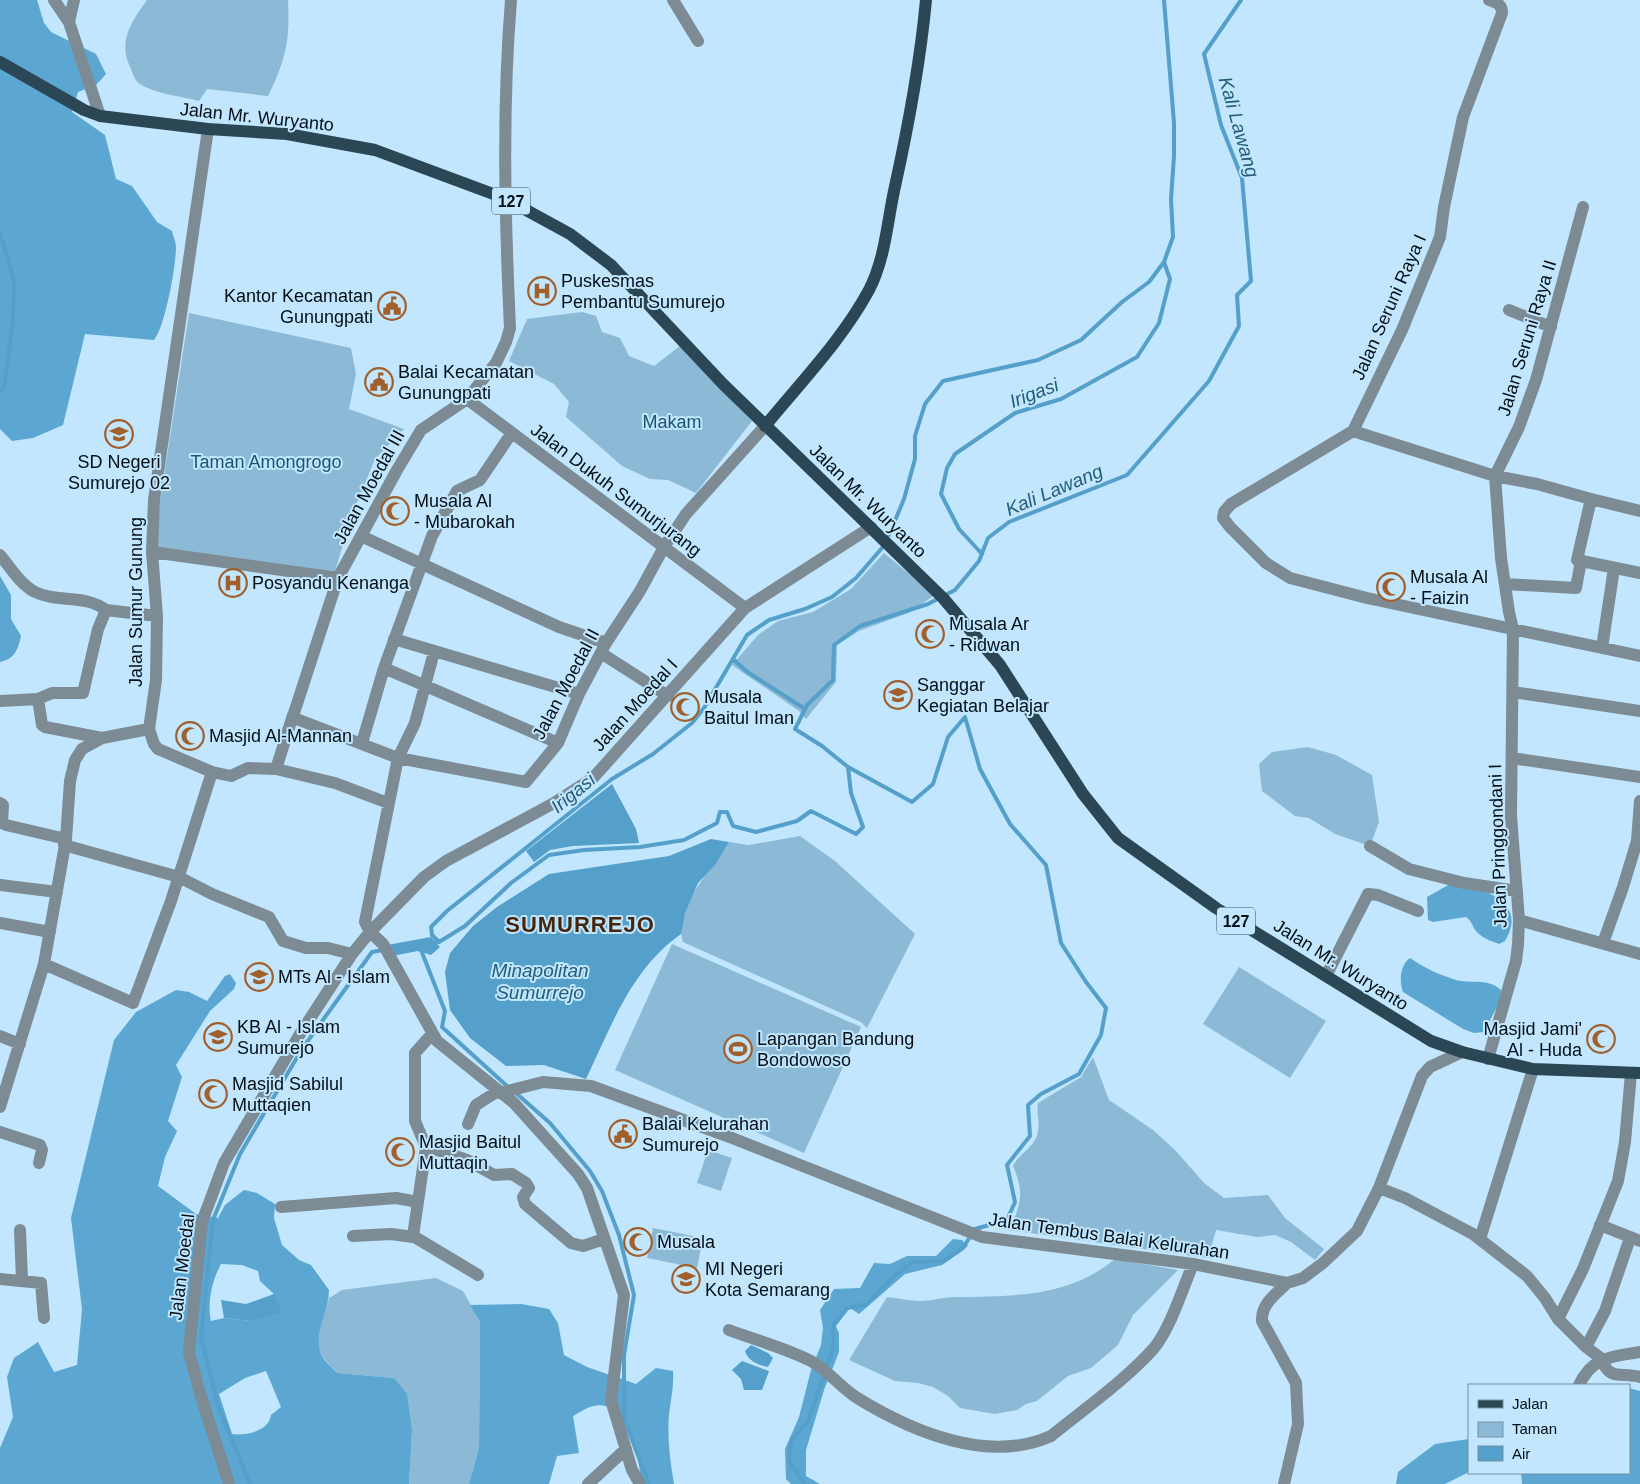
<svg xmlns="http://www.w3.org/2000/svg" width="1640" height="1484" font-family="Helvetica,sans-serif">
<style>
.green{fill:#8cbad6}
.forest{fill:#5ba7d2;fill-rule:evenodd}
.water{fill:#54a0cb}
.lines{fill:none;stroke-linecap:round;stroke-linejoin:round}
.stream{stroke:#54a0cb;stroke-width:4}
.minor{stroke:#7c8b94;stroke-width:12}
.major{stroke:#2b4655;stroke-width:12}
.labels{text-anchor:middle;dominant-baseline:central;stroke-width:4;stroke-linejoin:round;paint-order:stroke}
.shield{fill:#c1e6fd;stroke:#3c505b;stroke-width:1}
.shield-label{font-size:16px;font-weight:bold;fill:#030f16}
.street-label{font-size:18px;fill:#030f16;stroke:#c1e6fd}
.poi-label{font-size:18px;fill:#030f16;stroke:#c1e6fd;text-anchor:start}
.park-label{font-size:18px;fill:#1a5472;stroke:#c1e6fd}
.water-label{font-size:19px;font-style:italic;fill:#245d7b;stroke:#c1e6fd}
.district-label{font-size:22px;font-weight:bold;letter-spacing:1px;fill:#46260e;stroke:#c1e6fd}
</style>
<rect width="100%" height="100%" fill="#c1e6fd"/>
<path class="green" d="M147,0h141c2,41 -2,59 -20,96l-61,-7 -8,12c-19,-5 -43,-7 -59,-17 -6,-4 -7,-11 -10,-17 -12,-26 1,-45 17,-67z
M582,312l14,4 6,16 18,6 9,18 25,10 26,-20 72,75 -56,72 -28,-13 -18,-1 -28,-13 -56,-49 3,-15 -15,-18 -45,-23 18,-42z
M189,313l162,35 5,26 -7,35 55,20 -29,30 -24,59 -17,57 -176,-27v-33z
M884,553l51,42 -27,18 -49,18 -22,14 -1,37 -30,37 -7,-8 -67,-46 26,-30 20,-14 35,-9 38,-23z
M1308,747l28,8 36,20 7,47 -9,24 -35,-12 -26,-16 -14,-2 -33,-25 -3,-27 13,-12z
M800,836l35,25 80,73 -48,94 -6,-6 -178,-80c-11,-32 30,-75 46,-100l20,3z
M672,944l189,83 -57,126 -189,-83z
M1239,967l87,54 -36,57 -87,-54z
M1093,1057l16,43 44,30 23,21 28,32 20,15 44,-3 17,23 39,31 -9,11 -24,-18 -16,-7 -18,2 -41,-7 -8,28 -207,-29 12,-7c9,-23 10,-32 0,-56 6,-13 23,-19 25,-35 2,-9 -2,-18 0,-28l43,-26z
M708,1150l24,8 -11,33 -24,-8z
M653,1228l50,10 -6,30 -50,-10z
M1115,1259l63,11 -45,45 -15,30 -27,23 -23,8 -31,25 -11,3 -9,6 -22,4 -35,-6 -12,-12 -15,-9 -15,-4 -23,-2 -46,-21 38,-63c11,1 23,4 34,4 11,0 23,-4 34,-4 58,-1 113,1 160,-38z
M436,1278l27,13 17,31 -1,126 -10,36h-60l3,-53 -18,-53 -57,-5c-5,-6 -11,-12 -16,-18 -10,-15 5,-42 8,-57l13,-8z"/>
<path class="forest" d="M0,0h37l7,23 7,9 45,22 10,20 -10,11 -18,7 -6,20 33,23 11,44 16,7 25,36 15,9c1,5 4,11 4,16 0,19 -11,80 -22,93l-69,-6 -22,91 -30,13 -21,3 -12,-12z
M0,576l11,19v24l10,17c-3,13 -6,23 -21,26z
M1459,879c27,14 69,23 46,62l-6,3c-8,-3 -17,-6 -23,-13 -4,-5 -4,-10 -10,-14l-33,5 -5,-2 -1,-23z
M1410,958c14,10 30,17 46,22 16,4 33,-2 45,10l-1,11 -16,31 -10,1 -11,-4 -60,-37c-4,-11 -3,-27 7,-34z
M230,974l6,9 -2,6 -24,22 -34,54 6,12 -14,44 9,10 -12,26 -7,29 38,28 22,4 7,-13 19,-15 13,3 18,11 -1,14 8,27 17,15 12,5 18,25c0,22 -15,40 -9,62 2,7 12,15 17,21l57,5 13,16 5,37 -3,53h-409v-36l13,-31 -6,-40 7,-19 24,-16 16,30 23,-7 5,-56 -11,-91 43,-178 22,-28 40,-22 13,2 18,9 18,-25zM221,1264l21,1 16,6 2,10 14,13 -23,27 -27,-3 -13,3c-4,-18 1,-41 10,-57zM266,1371l15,36 -10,8c-2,16 -25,21 -39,19l-13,-40 26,-16z
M953,1239l9,1 6,6 -26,19 -37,9 -46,40 -9,-6 -14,18 3,7v19l-15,38 -18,60v26l14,8h-29l-5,-5 -1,-30 14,-32 12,-47 10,-25 2,-17 -3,-18 14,-21 26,-1 14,-25 16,1 17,-8h29z
M521,1304l28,5 9,14 6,32 23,12 49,17 20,-16 17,3c1,15 -2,28 -4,43 -2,23 1,47 5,70h-33c0,-23 -13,-86 -47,-78 -7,1 -15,7 -21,10l6,37 -22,3 -8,28h-80l10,-36 1,-126 -10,-17z
M1629,1388l11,3v93h-118l-1,-11h108z
M1469,1439v33l-24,12h-49l2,-12 37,-28z"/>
<path class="water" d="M612,784l24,45 3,14 -66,3 -23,4 -16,12 -8,-11z
M711,839l18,3 -14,23 -17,18 -13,30 -4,21c-50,35 -70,93 -95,145l-42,-14 -38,1 -36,-28 -20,-28 -5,-38 5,-19 23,-27 24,-19 52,-33 120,-18z
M431,937l9,10 -9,8 -13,-4 -26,5 -5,-11z
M274,1294l8,18 -31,9 -27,-3 -3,-18 25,4z
M751,1345l17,8 5,5 -5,9c-10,-2 -20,-6 -23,-16z
M742,1361l27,10 -7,19h-18l-3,-11 -9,-9z"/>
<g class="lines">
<path class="stream" d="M0,233l14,47 -1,41 -9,68 -4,1
M889,535l15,-36 11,-40v-23l10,-32 18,-23 95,-21 43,-20 41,-38 27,-20 15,-20 9,-25 -2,-38 3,-43v-33l-10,-123
M982,554l-23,-25 -18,-35 6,-26 8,-14 60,-41 46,-14 76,-42 22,-34 11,-44 -6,-17
M733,659l13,12 59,38
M439,942l-7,-7 -1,-8 16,-16 165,-132 41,-25 39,-31 12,-15 43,-73 22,-15 36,-11 27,-12 24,-19 26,-30
M432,943l7,-1 26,-16 46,-43 38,-28 35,-5 56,-3 44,-7 33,-17 3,-11h7l6,14 23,6 41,-11 14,-10 45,23 7,-7 -12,-34 -3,-26 -26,-21 -27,-17 12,-24 26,-25 1,-35 26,-19 68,-22 27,-14 24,-29 9,-23 21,-16 118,-47 82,-94 30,-55 -2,-31 14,-14 -9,-103 -21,-53 -17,-71 37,-54
M421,950l24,61 -3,16 65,59
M517,1094l33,29 40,48 12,20 17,44 15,60 -10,60v64l25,65
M250,1484l-32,-78 -17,-69 12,-117 27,-66 62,-105 70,-97 11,-2
M805,1484l-16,-23 2,-20 17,-20 26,-75 -1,-21 14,-17 20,-4 27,-28 19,-14 31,-1 19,-13 12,-19 32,-9 8,-18 -8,-37 23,-29 -2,-31 13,-11 38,-20 22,-39 5,-27 -20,-26 -25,-39 -15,-78 -36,-41 -30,-55 -15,-52 -17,20 -15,47 -21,18 -64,-35"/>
<path class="minor" d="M54,0l15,22 31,94
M511,0c-9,110 -6,219 -1,328l-4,14 -10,21 -29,36 -46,31 -24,40 -59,108 -44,135v5l104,40 128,24 32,-39 21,-49 27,-51 34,-52 24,-44 22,-33 79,-88
M673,0l25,41
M1489,0c8,3 13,4 13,13l-39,104 -19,90 -4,30 -38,93 -49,101 -122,73 -7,8 -1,6 7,9 36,36 24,15 77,20 273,58
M69,22l5,-22
M1509,310l42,17
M467,399l278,209
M1353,431l142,45 42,8 54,15 -14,61 63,13
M1591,499l49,12
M361,536l198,91 47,16
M152,552l186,26
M0,555c10,12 20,29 35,37 22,11 50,2 71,18
M1505,584l71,4 5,-27
M394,639l185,55
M1602,648l12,-80
M434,652l-19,71 -17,35 -33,164 5,10 54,-55 22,-16 108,-58 39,-25 152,-170 126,-81
M601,653l67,43
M384,668l174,75
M1513,692l127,19
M38,699l14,-6h31l15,-64 8,-19 51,6
M0,701l38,-2 4,26 3,2 57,11
M362,743l22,-75 48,-132 25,-45 23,-11 31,-46
M1512,758l128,19
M276,769l17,-54
M212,772l19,4 17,-8 28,1 59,14 53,20
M0,803l3,2 -1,18 4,2 60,14
M64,845l115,32 33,17 57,23 14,24 23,7h22l24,6
M1370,846l39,23 55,14 53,8
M0,885l57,7
M1519,920l121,34
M0,923l50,9
M1603,943l20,-56 14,-46 3,-40
M44,964l89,39 38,-102 41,-129 -54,-23 -4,-5 -5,-15
M1326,976l42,-82 10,1 40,16
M432,1034l-17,19v68l11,26 -13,89 65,39
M0,1036l20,8
M1488,1059l28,-98 2,-17 1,-24 -8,-104 2,-187 -4,-17 -8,-54 -6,-82 24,-49 17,-47 47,-173
M500,1093l43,-11 48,4 136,50 255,101 211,27 94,19 16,-5 20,-15 34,-32 22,-43 43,-112 8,-9 32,-15
M0,1107l44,-143 22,-125 4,-58 5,-21 7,-11 20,-11 47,-9 7,-49 1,-64 -5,-64 2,-52 54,-371
M468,1124l8,-19 22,-14
M0,1132l40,13 2,5 -3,13
M426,1146l41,14 27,15 18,-1 14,9 3,5 -6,9 2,7 46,39 12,3 21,-7
M1379,1188l26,10 68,36 54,42 18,22 13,21 28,28 16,12c6,22 20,13 38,18
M281,1207l115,-9 22,4
M1600,1225l40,16
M20,1230l2,50
M353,1236l38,-2 22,3
M1480,1239l53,-170
M0,1279l41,4 3,35
M1558,1319l25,-50 35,-88 7,-39 6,-69
M729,1330c26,10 57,18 82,31 18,10 31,28 48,38 54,33 130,65 192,37 31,-25 77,-58 103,-88 16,-19 29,-60 39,-84
M1586,1347l19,-36 25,-73
M1579,1385c14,-29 32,-28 61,-33
M229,1484l-29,-91 -11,-41 13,-130 22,-59 76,-129 52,-80 18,-22 13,12 54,97 77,62 64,71 9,14 37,107 -13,105 21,70 8,14
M588,1484l38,-35
M1284,1484l14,-60 -2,-41 -34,-62c-1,-17 14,-27 25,-38"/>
<path class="major" d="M0,62l84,48 16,6 108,13 79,5 88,16 129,48 66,36 41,31 112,119 220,214 57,67 83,129 35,44 98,70 215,133 31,11 71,17 107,4
M765,426c36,-44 77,-86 104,-136 16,-31 18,-66 25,-99 14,-63 26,-127 32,-191"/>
</g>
<defs>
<symbol id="hospital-ring" viewBox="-11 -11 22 22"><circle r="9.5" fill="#c1e6fd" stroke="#a05f2b" stroke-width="1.5"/><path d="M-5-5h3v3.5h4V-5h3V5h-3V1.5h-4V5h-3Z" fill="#a05f2b"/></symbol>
<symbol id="civic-ring" viewBox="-11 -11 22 22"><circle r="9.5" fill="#c1e6fd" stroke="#a05f2b" stroke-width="1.5"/><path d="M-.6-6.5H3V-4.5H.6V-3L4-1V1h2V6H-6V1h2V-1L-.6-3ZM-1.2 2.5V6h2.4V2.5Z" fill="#a05f2b"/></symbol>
<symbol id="school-ring" viewBox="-11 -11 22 22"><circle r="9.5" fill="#c1e6fd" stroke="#a05f2b" stroke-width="1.5"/><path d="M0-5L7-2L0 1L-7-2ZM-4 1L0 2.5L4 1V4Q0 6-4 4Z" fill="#a05f2b"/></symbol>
<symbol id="mosque-ring" viewBox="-11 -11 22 22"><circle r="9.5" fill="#c1e6fd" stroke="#a05f2b" stroke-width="1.5"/><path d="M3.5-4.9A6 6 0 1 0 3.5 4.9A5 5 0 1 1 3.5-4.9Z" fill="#a05f2b"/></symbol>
<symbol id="stadium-ring" viewBox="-11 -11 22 22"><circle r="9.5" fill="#c1e6fd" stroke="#a05f2b" stroke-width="1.5"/><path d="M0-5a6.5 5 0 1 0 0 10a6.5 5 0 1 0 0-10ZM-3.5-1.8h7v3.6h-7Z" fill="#a05f2b"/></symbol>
</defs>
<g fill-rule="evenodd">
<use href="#hospital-ring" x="526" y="275" width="32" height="32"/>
<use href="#civic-ring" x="376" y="290" width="32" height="32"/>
<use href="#civic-ring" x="363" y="366" width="32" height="32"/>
<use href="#school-ring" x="103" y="418" width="32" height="32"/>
<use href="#mosque-ring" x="379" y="495" width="32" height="32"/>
<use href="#hospital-ring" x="217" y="567" width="32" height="32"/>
<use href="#mosque-ring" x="1375" y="571" width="32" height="32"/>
<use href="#mosque-ring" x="914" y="618" width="32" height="32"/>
<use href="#school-ring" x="882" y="679" width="32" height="32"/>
<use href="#mosque-ring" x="669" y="691" width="32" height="32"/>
<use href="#mosque-ring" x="174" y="720" width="32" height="32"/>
<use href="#school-ring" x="243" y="961" width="32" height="32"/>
<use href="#school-ring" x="202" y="1021" width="32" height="32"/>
<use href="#mosque-ring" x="1585" y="1023" width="32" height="32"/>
<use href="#stadium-ring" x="722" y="1033" width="32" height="32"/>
<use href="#mosque-ring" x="197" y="1078" width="32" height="32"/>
<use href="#civic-ring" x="607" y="1118" width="32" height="32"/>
<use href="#mosque-ring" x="384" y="1136" width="32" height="32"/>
<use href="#mosque-ring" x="622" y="1226" width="32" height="32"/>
<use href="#school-ring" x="670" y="1263" width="32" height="32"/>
</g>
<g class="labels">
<g class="shield">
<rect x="492" y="187.5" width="38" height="27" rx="4"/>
<rect x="1217" y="907.5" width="38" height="27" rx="4"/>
</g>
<g class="shield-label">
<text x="511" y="201">127</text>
<text x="1236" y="921">127</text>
</g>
<g class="street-label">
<text transform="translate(257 117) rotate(6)">Jalan Mr. Wuryanto</text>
<text transform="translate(1389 307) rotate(-66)">Jalan Seruni Raya I</text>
<text transform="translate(1527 338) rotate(-73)">Jalan Seruni Raya II</text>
<text transform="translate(369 487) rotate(-61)">Jalan Moedal III</text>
<text transform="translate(616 490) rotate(37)">Jalan Dukuh Sumurjurang</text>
<text transform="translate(868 501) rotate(44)">Jalan Mr. Wuryanto</text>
<text transform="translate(136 602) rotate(-90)">Jalan Sumur Gunung</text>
<text transform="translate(566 684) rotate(-62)">Jalan Moedal II</text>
<text transform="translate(635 705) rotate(-48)">Jalan Moedal I</text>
<text transform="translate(1498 846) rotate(-92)">Jalan Pringgondani I</text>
<text transform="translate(1341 965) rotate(32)">Jalan Mr. Wuryanto</text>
<text transform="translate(1109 1236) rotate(8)">Jalan Tembus Balai Kelurahan</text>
<text transform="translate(182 1267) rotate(-83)">Jalan Moedal</text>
</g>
<g class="poi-label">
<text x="561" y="281">Puskesmas<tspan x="561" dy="21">Pembantu Sumurejo</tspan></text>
<text x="373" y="296" text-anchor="end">Kantor Kecamatan<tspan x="373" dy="21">Gunungpati</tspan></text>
<text x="398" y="372">Balai Kecamatan<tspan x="398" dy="21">Gunungpati</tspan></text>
<text x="119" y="462" text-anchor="middle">SD Negeri<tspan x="119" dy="21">Sumurejo 02</tspan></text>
<text x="414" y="501">Musala Al<tspan x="414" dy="21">- Mubarokah</tspan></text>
<text x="1410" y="577">Musala Al<tspan x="1410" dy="21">- Faizin</tspan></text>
<text x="252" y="583">Posyandu Kenanga</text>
<text x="949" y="624">Musala Ar<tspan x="949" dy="21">- Ridwan</tspan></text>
<text x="917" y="685">Sanggar<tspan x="917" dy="21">Kegiatan Belajar</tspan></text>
<text x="704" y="697">Musala<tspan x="704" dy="21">Baitul Iman</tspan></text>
<text x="209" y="736">Masjid Al-Mannan</text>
<text x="278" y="977">MTs Al - Islam</text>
<text x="237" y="1027">KB Al - Islam<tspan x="237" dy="21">Sumurejo</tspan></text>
<text x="1582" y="1029" text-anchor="end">Masjid Jami'<tspan x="1582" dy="21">Al - Huda</tspan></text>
<text x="757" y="1039">Lapangan Bandung<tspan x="757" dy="21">Bondowoso</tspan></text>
<text x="232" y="1084">Masjid Sabilul<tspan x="232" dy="21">Muttaqien</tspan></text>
<text x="642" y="1124">Balai Kelurahan<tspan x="642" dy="21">Sumurejo</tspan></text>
<text x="419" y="1142">Masjid Baitul<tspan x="419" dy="21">Muttaqin</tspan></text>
<text x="657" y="1242">Musala</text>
<text x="705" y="1269">MI Negeri<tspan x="705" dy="21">Kota Semarang</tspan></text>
</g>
<g class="park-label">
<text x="672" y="422">Makam</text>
<text x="266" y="462">Taman Amongrogo</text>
</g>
<g class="water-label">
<text transform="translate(1239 127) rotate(74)">Kali Lawang</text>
<text transform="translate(1034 393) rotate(-21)">Irigasi</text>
<text transform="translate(1054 490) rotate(-23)">Kali Lawang</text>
<text transform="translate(573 793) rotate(-39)">Irigasi</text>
<text x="540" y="970">Minapolitan<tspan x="540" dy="22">Sumurrejo</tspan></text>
</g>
<g class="district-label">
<text x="580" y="924">SUMURREJO</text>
</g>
</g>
<rect x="1468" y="1384" width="162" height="90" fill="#c1e6fd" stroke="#7590a1"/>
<rect x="1478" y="1400" width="25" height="8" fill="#2b4655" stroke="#7590a1"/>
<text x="1512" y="1409" font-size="15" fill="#030f16">Jalan</text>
<rect x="1478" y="1422" width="25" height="15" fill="#8cbad6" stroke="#7590a1"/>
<text x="1512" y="1434" font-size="15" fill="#030f16">Taman</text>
<rect x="1478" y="1446" width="25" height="15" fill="#54a0cb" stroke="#7590a1"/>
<text x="1512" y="1459" font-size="15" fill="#030f16">Air</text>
</svg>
